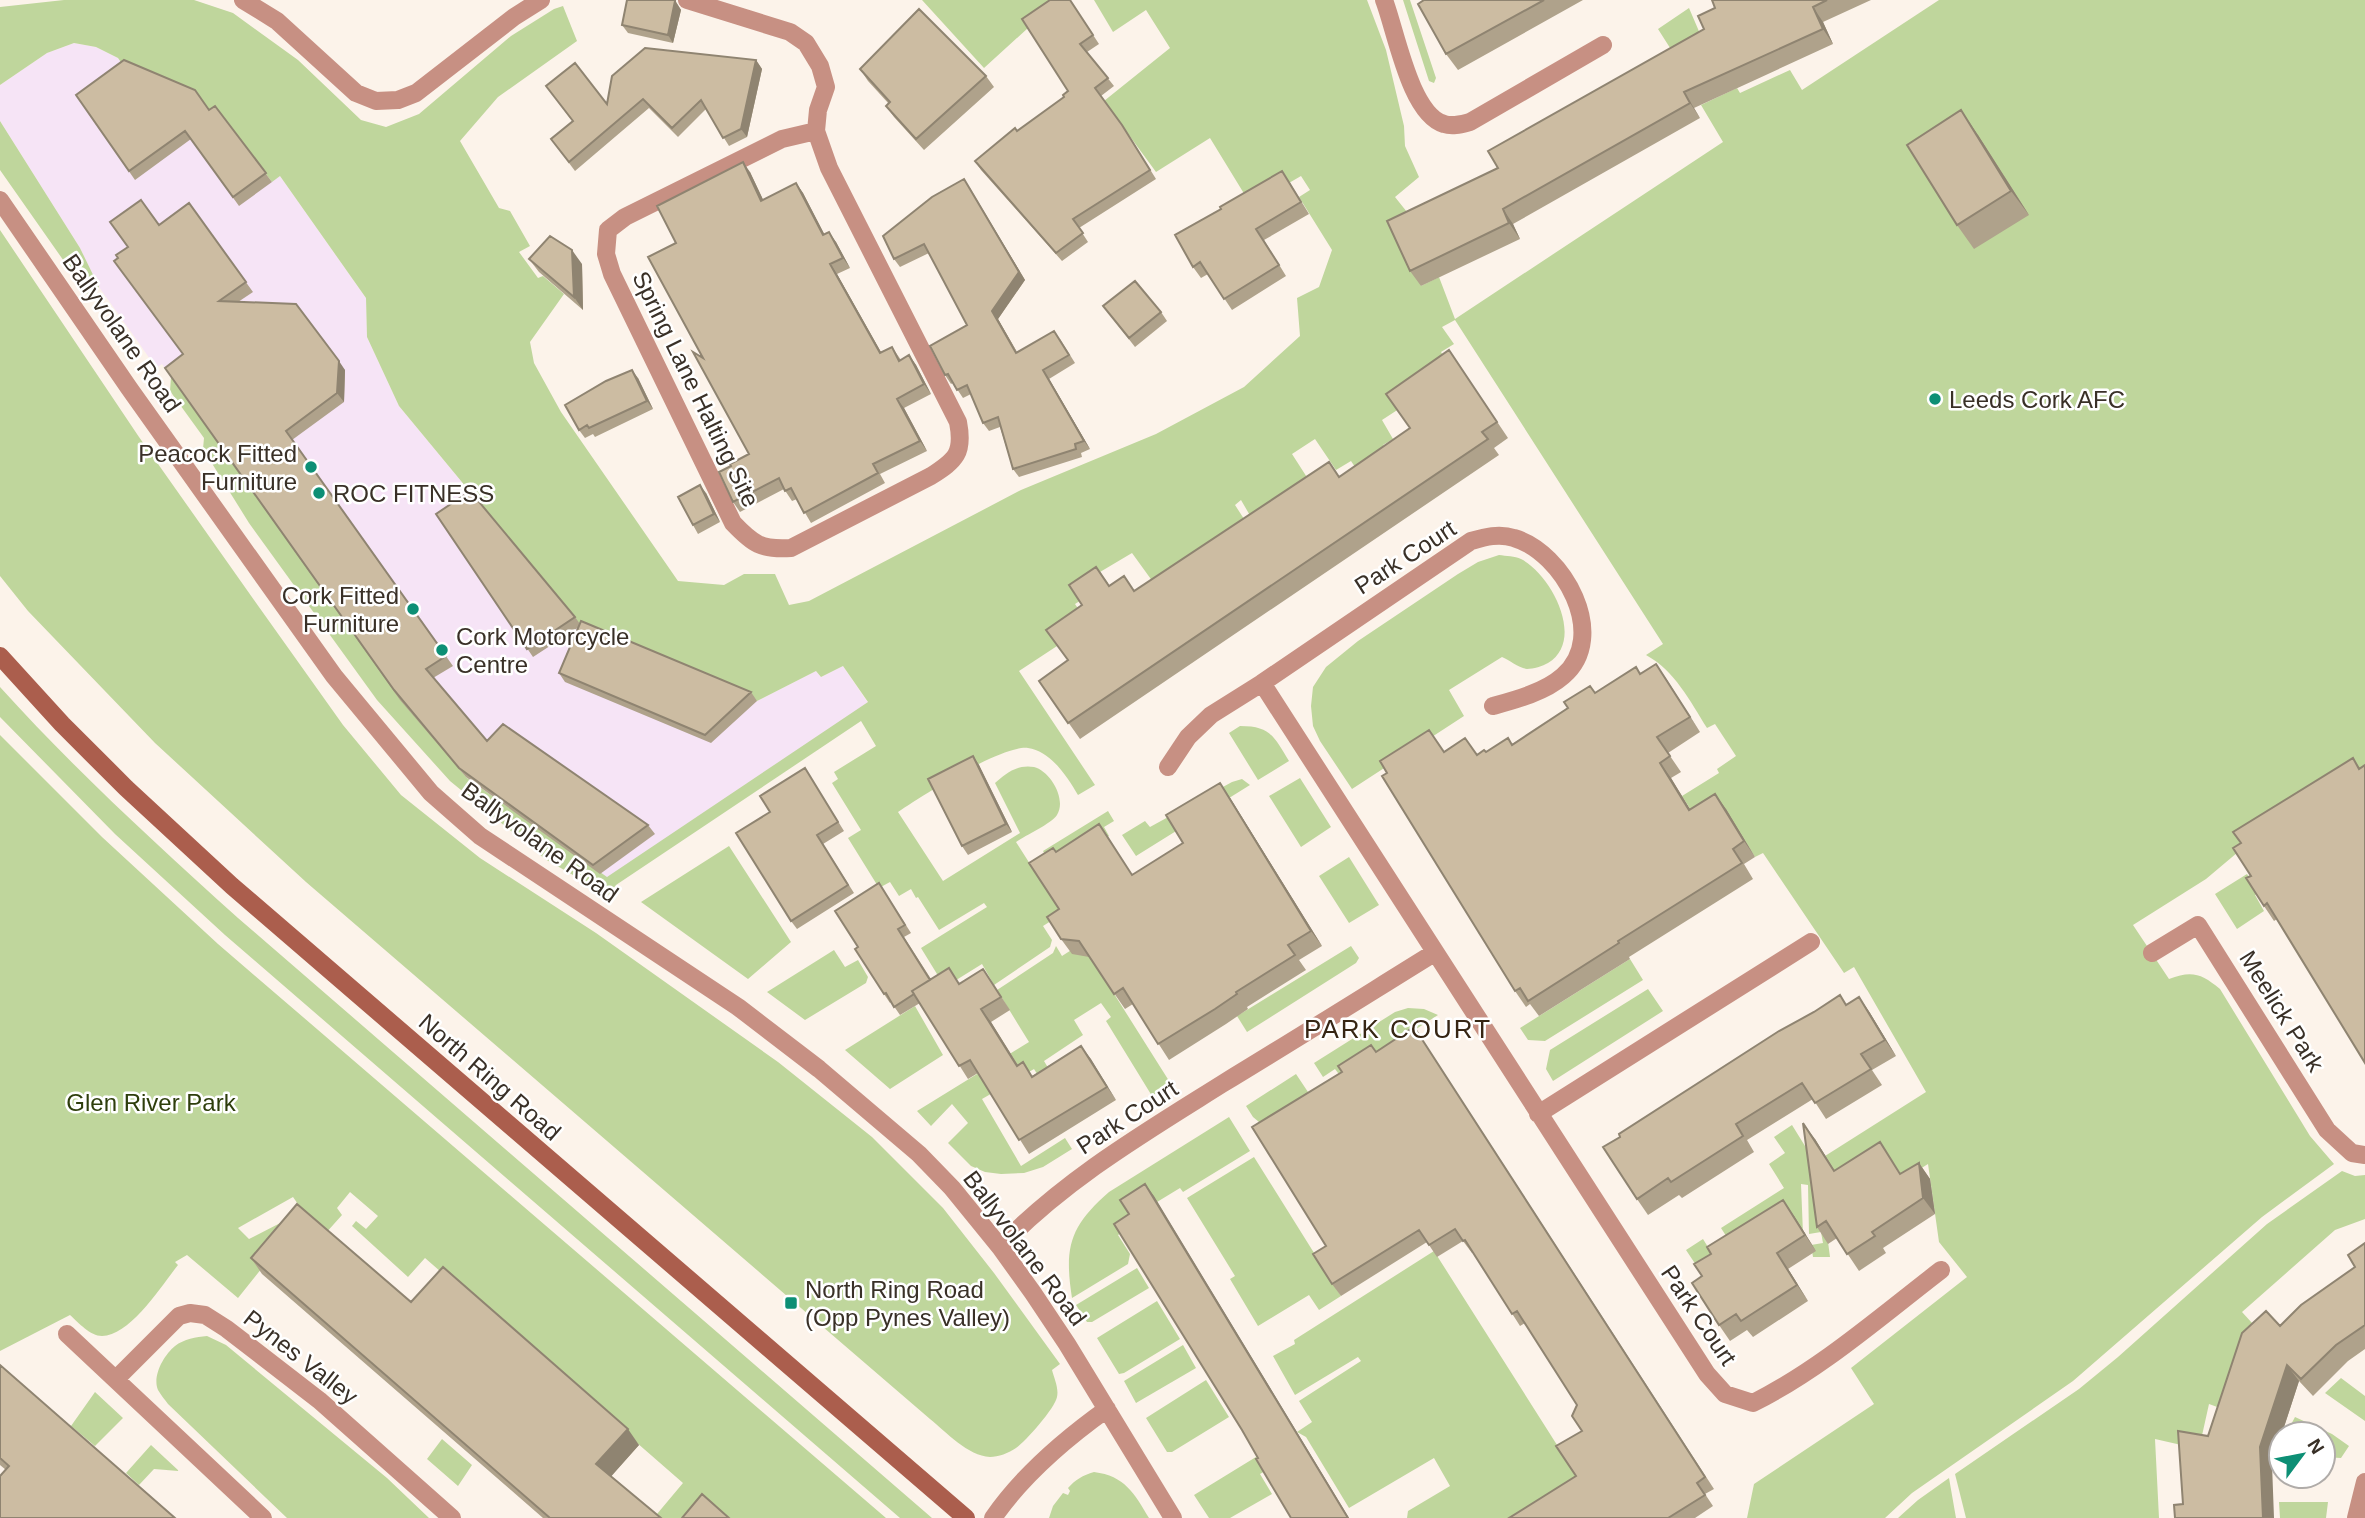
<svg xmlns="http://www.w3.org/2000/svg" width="2365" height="1518" font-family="Arial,sans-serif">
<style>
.commercial{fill:#f6e4f6}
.green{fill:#bfd69c}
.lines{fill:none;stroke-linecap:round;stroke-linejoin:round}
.minor{stroke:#c79083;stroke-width:18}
.secondary{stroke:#ab5e4d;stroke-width:18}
.wall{fill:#afa28b}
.shaded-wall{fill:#8f8471}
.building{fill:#ccbca2;stroke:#8f8471;stroke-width:2}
.poi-dot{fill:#0d8f75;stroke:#fff;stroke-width:2.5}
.labels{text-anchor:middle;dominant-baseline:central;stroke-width:5;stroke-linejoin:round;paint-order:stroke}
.street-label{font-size:24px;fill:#393027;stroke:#fff}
.poi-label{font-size:24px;fill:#393027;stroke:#fff;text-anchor:start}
.park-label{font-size:24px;fill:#2e3e0c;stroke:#fff}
.neighbourhood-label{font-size:26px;letter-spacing:2px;fill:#362513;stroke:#fff}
</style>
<rect width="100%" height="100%" fill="#fcf3ea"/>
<path class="commercial" d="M74,43l22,4 22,11 9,12 144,112 9,-6 86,122 1,39 32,69 182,220 176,75 59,-30 5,6 22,-11 25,37 -261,175 -47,-32 -93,-68 -66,-78 -239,-336 -6,4 -15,-22 -42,-59 -19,-39 -80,-127v-36l47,-32z"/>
<path class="green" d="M64,0h130l39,13 65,47 63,60 25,7 33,-13 92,-78 43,-27 9,-3 14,35 -79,56 -38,44 39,67 11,3 20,35 -11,6 19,26 5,-2 21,18 -34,48 4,21 27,49 117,169 46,4 20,-11h31l14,31 20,-4 212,-111 135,-56 88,-47 56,-51 -3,-38 22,-11 13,-37 -33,-53 11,-7 -9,-14 -50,29 -41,-67 -54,34 -52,-71 66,-53 -24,-38 -33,22 -19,-32h273l19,50 18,76 1,20 14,31 -24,20 12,15 14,74 18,-9 16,42 268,-177 -22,-37 36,-17 3,5 50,-23 12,20 137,-90h426v772l-121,75 -38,32 -73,46 36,54c23,-9 33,-5 51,10l90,147 24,28 -72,53 -189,164 -161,112 -27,25h-138l7,-34 120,-80 -23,-36 116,-91 -28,-35 -11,-78 -24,15 -13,-20 -45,29 -21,-32 101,-64 -72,-125 -10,6 -81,-120 -8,4 -29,-47 -32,19 -5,-22 -15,-23 8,12 37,-23 -2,-4 19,-13 -21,-32 -8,4c-17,-27 -32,-57 -61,-73l17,-11 -208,-324 -13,7 12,17 -13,8 13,21 -72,47 11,19 -10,6 7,11 -29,20 -10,-15 -15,9 -21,-31 -23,15 18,28 -51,49 -18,-31 -6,5 11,17 -93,60 -21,-29 -32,19 8,11 -33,21 14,21 -70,46 76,114 -17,10c-10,-17 -27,-44 -50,-47 -27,-3 -106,48 -130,64l45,69 77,-48 -25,-50c11,-10 23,-19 39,-16 16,4 33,32 23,48 -6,9 -31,20 -41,27l46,72 -19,12 9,14 -2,7 -56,38 -12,-21 -37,23 -24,-39 66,-41 -3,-4 -45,27 -21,-33 -2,1 -5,-9 -12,7 -9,-14 -11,6 -31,-50 13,-8 -29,-47 6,-4 -4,-7 42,-26 -15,-25 -245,164 -8,10 -63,-36 -95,-78 -73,-81 -128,-177 -46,-74 1,-11 -34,-47 1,-14 230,323 66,78 140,99 261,-175 -25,-36 -22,11 -5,-6 -59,30 -176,-75 -182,-220 -32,-69 -1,-39 -86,-122 -8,6 -51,-67 -6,3 -88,-47 -9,-13 -22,-11 -22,-4 -27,10 -47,32v-78z
M922,0h146l-40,28 -44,40z
M1403,0h7l26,78 -2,5 -5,-2z
M1689,8l21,49 -38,-6 -14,-22z
M0,121l80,127 19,39 -12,7 -87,-124z
M0,230l139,207 115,163 89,125 58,70 79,63 116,75 182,129 94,75 71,71 51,65 66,91 -8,6c2,8 7,18 5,27 -2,11 -31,44 -41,51 -7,5 -18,9 -26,9 -22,-1 -44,-25 -60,-38l-624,-537 -151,-139 -127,-132 -28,-35z
M1499,555c7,1 16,1 22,4 30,15 65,81 27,104 -5,3 -15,6 -21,6 -8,-1 -18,-9 -25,-12l-53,33 15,26 -112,73 -32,-48 -7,-15 -2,-20 2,-19 13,-20 32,-26 100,-67 20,-12z
M0,687c74,82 156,157 238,231l694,600h-32l-675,-583 -110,-101 -115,-117z
M1240,726c31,0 34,11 49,35l-31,19 -29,-47z
M0,735l102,102 116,107 668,574h-225l-4,-4 26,-31 -258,-225 -17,19 -56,-51 4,-5 10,8 12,-13 -28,-24 -13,16 5,7 -17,19 -16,-14 -16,-23 -55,31 11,11 41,-21 -20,40 -32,40 -51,-43 -12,7 3,3c-16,20 -48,71 -76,71 -12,0 -23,-13 -32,-21l-70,36z
M1300,778l31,49 -30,20 -32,-51z
M1242,779l8,6 -114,71 -14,-21 23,-14 5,6 82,-45z
M1108,811l6,10 -10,6 5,9 -43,27 -14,4 -9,-16z
M729,846l62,96 -43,37 -107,-77z
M1349,857l30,48 -30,18 -30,-47z
M2247,874l12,19 -4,2 9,16 -27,18 -22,-35z
M1104,929l7,60 60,95 -19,12 -46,-75 5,-4 -10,-14 -27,17 9,15 -39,26 12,20 -11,6 -11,-18 -52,30 39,67 44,-28 7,11 -29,18 -19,6 -23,1 -16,-2 -14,-6 -23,-23 20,-20 -16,-19 -21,22 -14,-15 112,-69 -32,-52 56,-37 3,-7 6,10z
M1351,946l8,12 -3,5 -109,69 -10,-16z
M834,950l11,17 13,-7 10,17 -2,6 -61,37 -38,-28z
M1630,959l13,21 -98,61 -17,-1 -8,-12z
M1648,989l15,22 -110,70 -7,-12 4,-19z
M915,1006l28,49 -53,34 -45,-39z
M1408,1008l16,1 14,6 -97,62 -6,-8 -12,8 -9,-14 81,-51z
M1296,1074l18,27 -49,26 -12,-10 -7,-11z
M1229,1117l21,34 -67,41 -3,-4 -23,14 -4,-6 -18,28 -17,11 12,19 -2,10 -56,34c-8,-51 -2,-72 37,-106z
M1792,1125l26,42 12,90h-17l-2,-12 12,-2 -2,-11 -12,2 -1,-49 -7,-1 2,50 -97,46 -20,-30 17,-11 16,26 18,-12 -16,-25 63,-40 -15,-24 16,-11 -11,-16z
M1254,1157l87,139 -22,14 -10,-15 -51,31 -28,-47 5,-3 -48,-78z
M2342,1171l13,5 10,-1v44l-30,11 -93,82 21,23 -43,73 -11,-4 -10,45 -44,-10 4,79h-193l-11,-44 124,-85 39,-32 149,-133z
M1434,1251l144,227 -67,40h-104l1,-7 42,-25 -16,-28 -85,50 -43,-71 -9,-5 15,-10 -13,-21 62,-40 -3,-4 -63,38 -22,-39 22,-12 -1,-4z
M1137,1268l12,20 -57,34h-5l-11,-17z
M1157,1301l23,38 -56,34 -5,1 -22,-36z
M207,1336l19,9 161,133 42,40h-142l-119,-114c-3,-4 -7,-9 -10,-14 -6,-14 6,-35 17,-44 9,-7 21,-9 32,-10z
M1183,1345l13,23 -60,35 -12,-22z
M2341,1378l24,18v25l-40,-28z
M1206,1380l23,37 -57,35h-5l-21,-34z
M95,1392l28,26 -28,28 -24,-20z
M2295,1417l37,17 17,12 -8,12 -18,-1v-23h-37z
M442,1439l30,26 -14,21 -31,-27z
M151,1445l28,26 -25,-2 -15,16 -13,-12z
M1269,1449l8,15 -17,10 12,20 -42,24h-21l-15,-23z
M1094,1472c31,4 40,21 55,46h-100l4,-12 10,-13 5,2 2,-4 -2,-3c7,-8 15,-13 26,-16z
M1949,1478l7,40h-58l20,-18z
M2279,1502h49l-2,16h-46z"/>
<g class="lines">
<path class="minor" d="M243,0l34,21 79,72 20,8 22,-1 18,-7 98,-76 27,-17
M687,0l103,32 16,11 14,23 6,21 -8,23 -2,21 13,37 129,254c6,31 -2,38 -27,54l-140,72c-30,2 -38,-4 -58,-25l-121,-249 -6,-20 2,-24 17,-13 157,-78 34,-8
M1384,0c12,31 26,114 60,124 9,3 18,0 26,-2l133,-77
M0,200l129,188 205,288 97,117 49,43 258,171 81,62 100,85 33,34 48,59 33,46 34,51 106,174
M1493,706c22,-6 52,-14 70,-30 47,-40 0,-124 -49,-138 -15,-5 -29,-1 -43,3l-209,142 445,691 18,20 28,9c68,-34 128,-87 188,-133
M1168,767l20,-30 23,-22 51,-32
M2152,953l46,-28 129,205 25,23 13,2
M1538,1114l273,-172
M1000,1247c64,-67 144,-114 222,-163 71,-43 141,-87 212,-131
M67,1334l196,184
M116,1379l63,-63 11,-3 15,2 22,14 92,71 133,118
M993,1518c29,-42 72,-79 114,-109
M2356,1518l9,-36"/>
<path class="secondary" d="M0,656l62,68 64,64 106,98 734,632"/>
</g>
<path class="wall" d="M1070,0l29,44 -12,8 27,34 -13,10 27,38 28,45 -77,49 9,14 -26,19 -81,-91 -6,-9 89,-64 4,-6z
M1424,0h159l-125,70 -12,-16z
M1712,0h159l-48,22 10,22 -139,64 6,10 -187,106 7,15 -99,47 -11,-15 88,-103 206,-139 11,-21z
M676,2l5,8 -8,33 -45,-10 -6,-8z
M756,60l6,9 -15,68 -18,9 -23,-37 -28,28 -29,-29 -74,63 -24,-32 22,-17 -27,-36 61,18z
M860,69l126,7 8,11 -70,63 -30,-33 -8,-11 3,-2 -21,-23z
M76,95l133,15 6,-4 57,76 -33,24 -48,-67 -56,41z
M1978,135l51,80 -55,34 -17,-24z
M750,172l13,28 33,-17 7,10 21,41 12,8 14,26 -13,6 44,78 11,-5 9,13 8,-5 7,10 15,29 -27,14 23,43 -47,23 5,9 -74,40 -14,-24 -5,2 -8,-12 -44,23 -7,-10 16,-48 -73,-211z
M1290,183l19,31 -45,26 22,36 -54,34 -24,-36 -7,4 -8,-11z
M970,188l55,92 -27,39 19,33 43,-13 15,24 -26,16 41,70 -9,4 1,4 -63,20 -6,-8 -13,-42 -11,4 -6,-8 -12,-29 -8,4 -10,-15 -2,1 -6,-9 22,-50 -38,-72 -29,14 -6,-8z
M189,203l64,89 -15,10 107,68 -1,32 -52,38 161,226 -20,12 54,63 161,84 7,9 -55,40 -134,-97 -66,-77 -235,-332 18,-13 -24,-130z
M529,259l53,5 1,46 -44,-38z
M1103,306l58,6 6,9 -32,26z
M1449,350l59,88 -14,10 5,7 -419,284 -41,-58 29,-20 66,-70 195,-129 10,15 71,-49z
M638,378l15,31 -58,28 -2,-3 -8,4 -6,-8z
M706,493l14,29 -22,12 -5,-9z
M436,514l139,103 5,7 171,68 6,9 -46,42 -146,-61 -6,-9 20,-46 -46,30z
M1656,664l44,68 -32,21 13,19 -10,6 19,31h36l29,48 -11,7 9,15 -124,78 1,2 -91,57 -9,-12 -4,3 -11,-16 -71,-239 33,3 35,-11 84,-51 45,-19z
M973,756l6,9 33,67 -44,23 -6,-9z
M2353,758l7,10 -83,151 -3,2 -10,-15 -13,-30 -10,-33z
M805,768l39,63 -21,13 31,49 -57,36 -6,-8 -21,-109z
M1230,798l92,148 -23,14 7,10 -59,37 1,2 -22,15 -57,36 -36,-56 -8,5 -36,-52 -17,-3 -11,-15 -5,-87 54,-12 22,35 51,-32z
M879,883l32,50 -7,4 27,42 29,5 23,-15 27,41 -19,12 27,43 14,11 49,-30 35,54 -87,54 -51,-81 -10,6 -48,-76 -20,12 -9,-13 -1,1 -6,-9 -26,-47z
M1859,997l11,16 26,43 -24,14 10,15 -56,34 -13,-20 -66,41 7,12 -72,46 -3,-3 -31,20 -11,-16 210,-195z
M1422,1039l292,450 -9,5 8,12 -18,12h-186l67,-42 6,-45 -5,-26 -52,-82 -5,3 -47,-74 -1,1 -9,-12 -26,16 -10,-15 -86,54 -9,-12 -6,-38 50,-194z
M1815,1139l20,32 66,3 18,-11 11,16 5,35 -52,34 3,5 -27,18 -22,-33 -9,6 -11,-17z
M1794,1216l22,35 -28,18 20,32 -55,36 -6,-7 -17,11 -11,-16z
M2365,1243v106l-17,12 -35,35 -14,-15 -27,83 -89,40 25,-68 72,-110 75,-59z
M251,1258l160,44 228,143 -28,31 50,42h-118l-281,-244z
M0,1365l175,153 -169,-48 -6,-5z"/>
<path class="shaded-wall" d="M674,0h2v2l5,8 -8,33 -5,-8z
M1813,7l10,15 10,22 -10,-15z
M756,60l6,9 -15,68 -6,-8z
M1684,92l10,16 6,10 -10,-15z
M1961,110l17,25 51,80 -18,-24z
M743,162l7,10 18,38 -7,-9z
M964,179l61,101 -27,39 24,42 -30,-50z
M796,183l7,10 27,52 -7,-10z
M1503,209l10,15 7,15 -11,-16z
M829,232l7,10 14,26 -7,-10z
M572,250l10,14 1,46 -9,-13z
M830,264l7,10 50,89 -7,-10z
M909,355l7,10 15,29 -7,-10z
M339,361l6,9 -1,32 -7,-9z
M632,370l6,8 15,31 -6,-8z
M1043,370l6,9 41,70 -6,-8z
M897,399l7,9 23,43 -7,-10z
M700,485l6,8 14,29 -6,-8z
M1656,664l11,16 33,52 -10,-15z
M973,756l6,9 33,67 -6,-8z
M1660,763l11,15 29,48 -11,-16z
M1220,783l10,15 92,148 -11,-15z
M1715,794l11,15 29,48 -11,-16z
M1859,997l11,16 26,43 -11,-16z
M981,1009l10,13 35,57 -9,-13z
M1081,1046l10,13 25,41 -9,-13z
M1803,1123l12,16 30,49 -11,-17z
M1919,1163l11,16 5,35 -12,-16z
M1145,1184l9,12 195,322h-1z
M1783,1200l11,16 22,35 -11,-16z
M1777,1253l11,16 20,32 -11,-16z
M2287,1365l12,16 -27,83 2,54h-11l-3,-71z
M628,1429l11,16 -31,35 -12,-16z"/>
<path class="building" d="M627,0h48v1l-7,34 -46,-10z
M1050,0h20l23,35 -13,9 28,34 -13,10 27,37 28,45 -77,49 10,14 -27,20 -81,-92 40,-33 2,3 47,-34 -1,-2 5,-4 -46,-72z
M1424,0h120l-98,54 -28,-50z
M1712,0h115l-14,7 10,22 -139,63 6,11 -187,106 6,14 -99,48 -23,-50 111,-53 -10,-17 216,-122 -6,-13 17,-8z
M919,9l67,67 -70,63 -30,-33 4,-4 -30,-33z
M645,48l111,12 -15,69 -18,9 -22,-38 -29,28 -29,-29 -74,63 -18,-23 22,-18 -27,-35 29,-23 32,41 5,-28z
M124,60l71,30 14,20 6,-4 51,67 -33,24 -48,-66 -56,40 -53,-76z
M1961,110l50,81 -54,34 -50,-80z
M743,162l18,39 35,-18 27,52 6,-3 14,26 -13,6 50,89 12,-6 7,14 10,-6 15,29 -27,15 23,42 -47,23 5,9 -74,40 -13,-25 -6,3 -6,-13 -46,24 -14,-30 12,-6 -1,-2 19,-10 -56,-102 10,6 -55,-101 28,-14 -19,-37z
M1282,171l19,31 -45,27 23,36 -55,34 -24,-37 -7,5 -18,-32 46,-26 -1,-2z
M964,179l55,93 -27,39 24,42 38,-22 15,24 -26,15 41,71 -9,3 1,5 -63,20 -15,-52 -15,6 -16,-38 -10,5 -9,-16 -3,1 -15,-29 37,-21 -43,-81 -30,15 -11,-23 49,-39z
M141,200l18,25 30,-22 57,79 -27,19 77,3 43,57 -2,32 -51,38 160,225 -20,13 61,72 16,-17 145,101 -55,40 -134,-97 -65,-78 -229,-322 18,-14 -69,-93 4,-3 -2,-3 12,-8 -18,-25z
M550,236l22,14 2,47 -45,-38z
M1135,281l26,31 -32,26 -26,-32z
M1449,350l48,72 -15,10 6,7 -420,284 -29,-42 29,-21 -22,-30 36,-25 -13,-20 27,-18 13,19 15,-10 10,15 195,-129 10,15 71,-49 -24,-34z
M632,370l15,31 -58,27 -2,-3 -8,5 -14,-25 41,-24z
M700,485l14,29 -21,11 -15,-28z
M470,491l105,126 -48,32 -91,-135z
M581,621l170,71 -46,43 -146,-62z
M1656,664l34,53 -33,20 13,19 -10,7 29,47 26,-16 29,47 -11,8 9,14 -124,78 1,2 -91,58 -8,-13 -5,3 -133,-215 5,-3 -7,-12 49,-31 15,22 21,-14 12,17 7,-5 2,2 22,-14 4,7 56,-37 -4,-6 26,-16 5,7 41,-26 4,7z
M973,756l33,68 -44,22 -34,-67z
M2353,758l6,11 6,-4v298l-98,-160 -3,3 -18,-28 5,-2 -18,-28 8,-5 -8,-11z
M805,768l33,54 -21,13 31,50 -57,36 -55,-88 34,-21 -10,-16z
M1220,783l91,148 -23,14 7,10 -59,37 1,2 -22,15 -57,35 -35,-56 -9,6 -35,-53 -18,-2 -14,-22 12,-8 -30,-46 24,-15 3,4 43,-28 33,51 51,-32 -17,-28z
M879,883l26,42 -7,4 32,51 -18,11 2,3 -20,13 -8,-14 -2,1 -29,-45 3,-2 -23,-36z
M949,968l10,16 24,-15 18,28 -20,12 36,57 6,-4 9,15 49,-31 26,41 -88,53 -49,-80 -11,6 -47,-75z
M1840,995l6,10 13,-8 26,43 -24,14 10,15 -56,34 -13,-20 -66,41 7,12 -72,46 -3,-4 -31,21 -34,-52 17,-10 -1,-3 160,-103 35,-19z
M1414,1027l291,450 -8,6 8,12 -37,23h-159l67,-42 -20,-30 26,-15 -10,-15 5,-11 -60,-94 -5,3 -47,-74 -2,1 -8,-12 -26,16 -10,-15 -87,54 -19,-30 13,-8 -74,-119 90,-55 -4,-6 33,-21 5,7z
M1803,1123l31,48 46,-29 20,32 19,-11 4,35 -51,34 3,4 -28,18 -21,-33 -9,6z
M1145,1184l203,334h-57l-35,-59 2,-1 -16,-28 -128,-206 15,-10 -9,-14z
M1783,1200l22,35 -28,18 20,32 -56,36 -5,-7 -17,11 -27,-42 10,-7 -8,-12 17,-10 -4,-7z
M297,1204l114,98 32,-35 185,162 -32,35 65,54h-111l-299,-260z
M2365,1243v82l-29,20 -35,34 -14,-14 -27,82 3,71h-88l-1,-13 9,-1 -5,-73 30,5 34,-103 24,-22 14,15 21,-21 54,-38 -7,-12z
M0,1365l175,153h-175v-42l9,-10 -9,-8z
M702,1494l27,24h-47z"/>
<g class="poi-dot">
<circle cx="1935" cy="399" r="7"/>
<circle cx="311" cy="467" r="7"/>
<circle cx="319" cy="493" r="7"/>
<circle cx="413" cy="609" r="7"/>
<circle cx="442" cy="650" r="7"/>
<rect x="784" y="1296" width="14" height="14" rx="3.5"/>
</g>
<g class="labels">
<g class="street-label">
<text transform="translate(122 333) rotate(55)">Ballyvolane Road</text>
<text transform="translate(696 389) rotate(64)">Spring Lane Halting Site</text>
<text transform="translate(1405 557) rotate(-33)">Park Court</text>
<text transform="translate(540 842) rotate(36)">Ballyvolane Road</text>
<text transform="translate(2282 1011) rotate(58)">Meelick Park</text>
<text transform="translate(490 1077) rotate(41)">North Ring Road</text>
<text transform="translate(1127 1117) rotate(-33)">Park Court</text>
<text transform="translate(1025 1248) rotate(53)">Ballyvolane Road</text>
<text transform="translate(1699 1315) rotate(56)">Park Court</text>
<text transform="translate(301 1357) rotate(38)">Pynes Valley</text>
</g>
<g class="poi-label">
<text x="1949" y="399">Leeds Cork AFC</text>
<text x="297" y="453" text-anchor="end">Peacock Fitted<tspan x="297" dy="28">Furniture</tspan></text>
<text x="333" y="493">ROC FITNESS</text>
<text x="399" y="595" text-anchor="end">Cork Fitted<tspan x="399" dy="28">Furniture</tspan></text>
<text x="456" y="636">Cork Motorcycle<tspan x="456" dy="28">Centre</tspan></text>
<text x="805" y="1289">North Ring Road<tspan x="805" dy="28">(Opp Pynes Valley)</tspan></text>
</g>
<g class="park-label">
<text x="151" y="1102">Glen River Park</text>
</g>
<g class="neighbourhood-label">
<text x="1398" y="1029">PARK COURT</text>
</g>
</g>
<g transform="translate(2302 1455) rotate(58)"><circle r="33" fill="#ffffff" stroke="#b0aca9" stroke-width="2"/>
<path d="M0-5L12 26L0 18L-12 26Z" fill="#0d8f75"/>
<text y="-10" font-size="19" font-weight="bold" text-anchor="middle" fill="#393027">N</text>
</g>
</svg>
